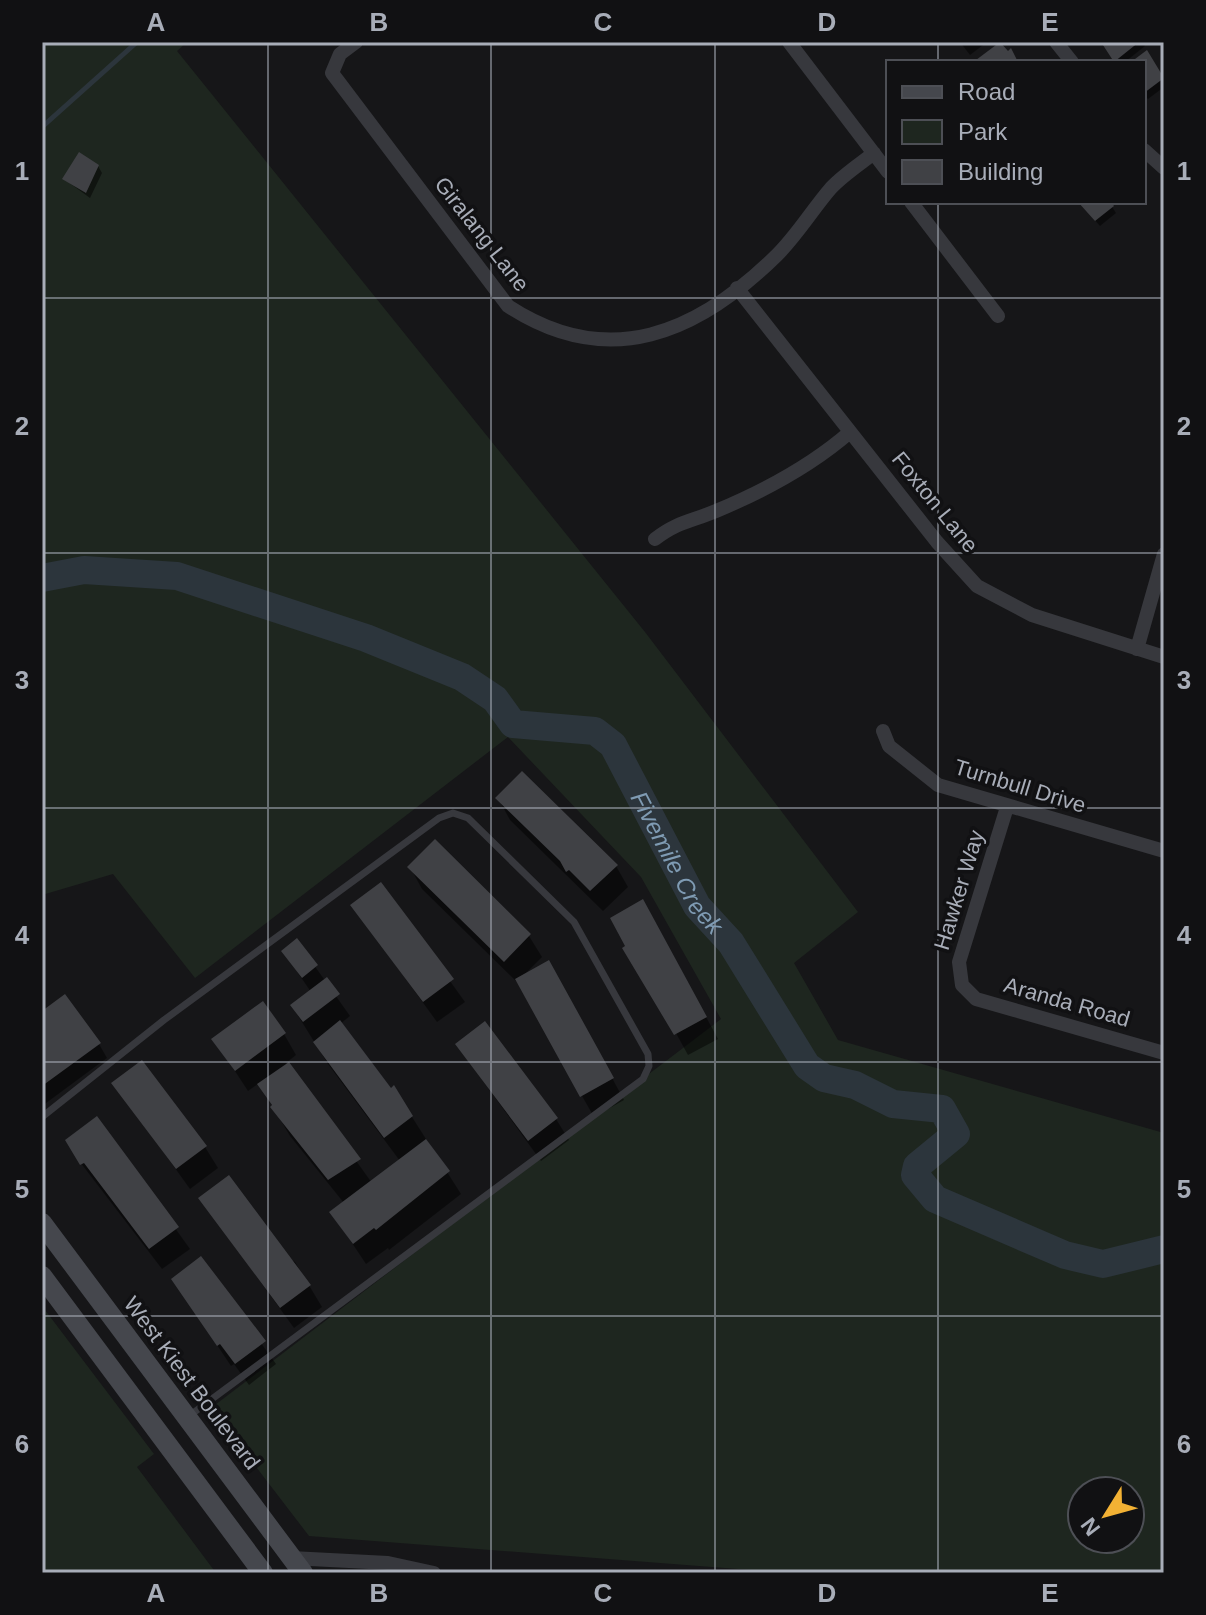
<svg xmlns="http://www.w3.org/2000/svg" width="1206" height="1615" font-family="Helvetica,sans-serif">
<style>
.green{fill:#1e261f;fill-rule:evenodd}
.shadow{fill:#0007}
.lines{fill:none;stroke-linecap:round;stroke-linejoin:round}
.stream{stroke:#2c353c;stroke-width:5}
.river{stroke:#2c353c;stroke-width:28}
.building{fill:#404145}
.service{stroke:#37383d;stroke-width:7}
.minor{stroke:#37383d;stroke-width:14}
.secondary{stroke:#45474d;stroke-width:20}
.grid{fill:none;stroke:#a8adb8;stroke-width:2;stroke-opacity:0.55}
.labels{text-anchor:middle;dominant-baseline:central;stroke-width:7;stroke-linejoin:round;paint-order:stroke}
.street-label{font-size:22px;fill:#a8adb8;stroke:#111113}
.water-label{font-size:24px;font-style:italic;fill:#7f9bb3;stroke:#111113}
.neatline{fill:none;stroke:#a8adb8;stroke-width:3}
.grid-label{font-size:26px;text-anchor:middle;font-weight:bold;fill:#a8adb8}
</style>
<rect width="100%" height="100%" fill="#161618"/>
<path class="green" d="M42,42h145l-10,9 468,581 213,280 -64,51 44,77 326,93v440h-373l-482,-37 -98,-128 510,-389 -80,-142 -133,-140 -313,241 -82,-104 -71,21zM1082,1491h48v48h-48z
M42,1306l112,148 -17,13 79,106h-174z"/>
<path class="shadow" d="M960,42h27l-17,13z
M1102,42h40l3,4 -20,16h-10z
M1146,53l18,24v10l-16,12 -4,-4v-33h-10z
M98,166l4,7 -12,25 -26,-19z
M1079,202h30l7,11 -16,13z
M498,798l118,68 12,21 -25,24 -93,-91z
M410,867l119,69 13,21 -18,18 37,9 63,116 -30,17 -77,-135 -95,-93z
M381,885l84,117 -28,20 -84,-116z
M655,923l63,116 -30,16 -60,-109z
M297,941l53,75 -10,8 72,93 49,77 -72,56 -1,-2 -22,16 -34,-51 12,-10 -54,-67 -31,-53 -11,8 -34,-52 70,-5 12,21 -10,8 86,120 28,-22 -72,-97 -36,-58 19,-14 -28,-41z
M42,1014l57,30 8,14 -65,48z
M457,1045l99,74 13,21 -28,21z
M114,1083l91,64 13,21 -28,21z
M97,1119l93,130 -28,20 -82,-107z
M200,1198l95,64 27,45 -28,21z
M201,1259l75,105 -27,21 -15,-21 -3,2 -58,-87z"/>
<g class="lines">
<path class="stream" d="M42,127l95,-85"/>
<path class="river" id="s1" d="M42,578l42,-8 93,6 189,62 96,39 33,22 18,25 82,7 18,14 84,161 34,37 76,123 17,12 31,7 38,19 49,5 14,25 -39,32 -2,9 20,24 130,56 38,9 61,-15"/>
</g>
<path class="building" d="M1000,42l8,9 3,-3 7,14h-40l-2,-2z
M1101,42h38l-25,20z
M1147,50l17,28 -20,15v-31h-13z
M79,152l20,13 -13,28 -24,-14z
M1078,202h33l3,4 -19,15z
M522,771l96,94 -28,26 -21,-21 -3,2 -6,-11 -65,-63z
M435,839l96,95 -27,28 -97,-95z
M381,882l73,97 -31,23 -73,-97z
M643,899l64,118 -33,18 -52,-87 3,-2 -15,-28z
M297,938l21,27 -16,13 -21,-27z
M549,960l65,118 -34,19 -65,-118z
M327,977l13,17 -37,28 -13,-17z
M65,994l36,49 -59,43v-75z
M263,1001l23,32 -51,38 -24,-32z
M340,1020l51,68 3,-3 19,31 -29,22 -71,-96z
M485,1021l73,97 -30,23 -73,-97z
M142,1060l65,86 -31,23 -65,-86z
M289,1062l72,97 -33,21 -58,-73 2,-2 -15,-21z
M97,1116l82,111 -30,22 -65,-86 -4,2 -15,-25z
M426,1139l24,32 -74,59 -2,-2 -21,16 -24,-32z
M229,1175l82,110 -31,23 -82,-110z
M201,1256l65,85 -31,23 -15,-20 -3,2 -46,-67z"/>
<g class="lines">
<path class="service" d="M42,1117l122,-97 275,-202 14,-5 15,5 106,104 74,132 1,12 -6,13 -454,337"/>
<path class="minor" d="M356,42l-16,12 -8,19 176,233c101,66 190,27 269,-51 21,-21 35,-45 54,-67 12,-13 29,-24 43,-35
M789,42l99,130
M1056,42l16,20
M1144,150l20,18
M911,202l87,114
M737,288l200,254 40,44 55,29 132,42
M655,539c24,-18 35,-17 61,-28 48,-20 95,-45 134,-79
M1137,649l27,-95
M883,731l6,15 49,39 226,66
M1007,807l-48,155 3,23 14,14 188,54
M291,1558l97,5 46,10"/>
<path class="secondary" d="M42,1223l261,350
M42,1276l221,297"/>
</g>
<path class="grid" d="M268,42v1531M491,42v1531M715,42v1531M938,42v20M938,202v1371M42,298h1122M42,553h1122M42,808h1122M42,1062h1122M42,1316h1122"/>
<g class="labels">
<g class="street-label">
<text transform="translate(482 234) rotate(52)">Giralang Lane</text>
<text transform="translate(935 502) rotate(51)">Foxton Lane</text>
<text transform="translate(1020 786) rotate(17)">Turnbull Drive</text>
<text transform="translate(959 890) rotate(-73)">Hawker Way</text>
<text transform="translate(1067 1002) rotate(16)">Aranda Road</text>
<text transform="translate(192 1383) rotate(53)">West Kiest Boulevard</text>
</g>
<g class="water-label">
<text stroke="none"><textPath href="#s1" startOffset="748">Fivemile Creek</textPath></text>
</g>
</g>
<rect width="1206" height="1615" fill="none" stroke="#111113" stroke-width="88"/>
<rect x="886" y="60" width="260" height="144" fill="#111113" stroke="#4d4f55" stroke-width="2"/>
<rect x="902" y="86" width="40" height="12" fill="#45474d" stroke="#4d4f55" stroke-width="2"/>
<text x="958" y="100" font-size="24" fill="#a8adb8">Road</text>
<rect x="902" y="120" width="40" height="24" fill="#1e261f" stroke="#4d4f55" stroke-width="2"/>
<text x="958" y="140" font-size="24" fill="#a8adb8">Park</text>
<rect x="902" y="160" width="40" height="24" fill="#404145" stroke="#4d4f55" stroke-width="2"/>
<text x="958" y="180" font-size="24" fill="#a8adb8">Building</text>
<g transform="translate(1106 1515) rotate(233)"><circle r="38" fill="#111113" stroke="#4d4f55" stroke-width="2"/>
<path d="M0-6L14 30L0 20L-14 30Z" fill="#f2b134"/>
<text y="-12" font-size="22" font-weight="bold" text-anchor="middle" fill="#a8adb8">N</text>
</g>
<rect x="44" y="44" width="1118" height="1527" class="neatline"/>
<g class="grid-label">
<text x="156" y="31">A</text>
<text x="379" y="31">B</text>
<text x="603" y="31">C</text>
<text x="827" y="31">D</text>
<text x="1050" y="31">E</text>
<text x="22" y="180">1</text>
<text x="1184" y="180">1</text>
<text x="22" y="435">2</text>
<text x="1184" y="435">2</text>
<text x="22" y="689">3</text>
<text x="1184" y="689">3</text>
<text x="22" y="944">4</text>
<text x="1184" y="944">4</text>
<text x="22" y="1198">5</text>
<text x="1184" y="1198">5</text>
<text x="22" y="1453">6</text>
<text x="1184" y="1453">6</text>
<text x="156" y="1602">A</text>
<text x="379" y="1602">B</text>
<text x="603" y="1602">C</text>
<text x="827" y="1602">D</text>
<text x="1050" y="1602">E</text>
</g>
</svg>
